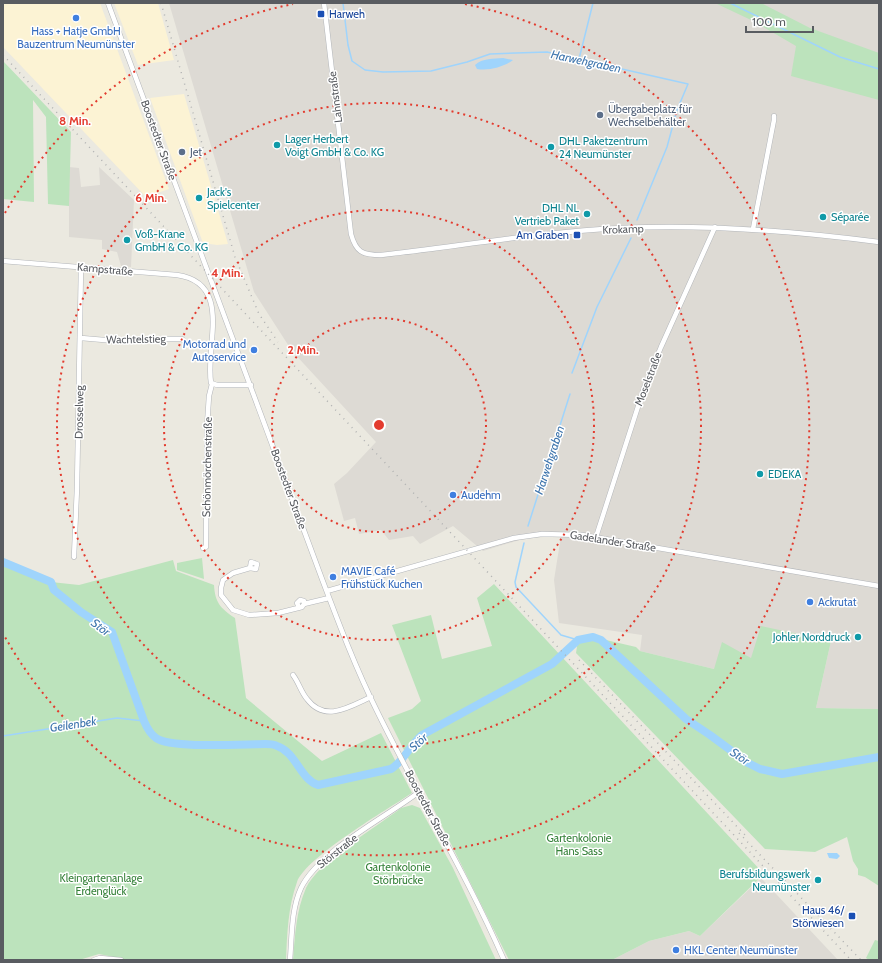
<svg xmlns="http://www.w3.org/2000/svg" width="882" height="963" font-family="Cabin,sans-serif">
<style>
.commercial{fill:#fcf3d4}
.industrial{fill:#dddad4}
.green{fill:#bce3bc}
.water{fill:#9fd4fc}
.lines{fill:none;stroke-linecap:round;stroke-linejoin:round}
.stream{stroke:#9fd4fc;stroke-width:1.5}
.river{stroke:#9fd4fc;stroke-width:8}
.minor-casing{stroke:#b3b6ba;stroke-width:5.5}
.minor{stroke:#fff;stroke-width:4.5}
.rail{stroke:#b1b2b2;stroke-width:1.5;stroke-dasharray:1 5;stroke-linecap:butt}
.ring{fill:none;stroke:#e33b2e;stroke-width:2;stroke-dasharray:2 4}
.transit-dot{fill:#1a4fb4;stroke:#fff;stroke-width:1.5}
.shop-dot{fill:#3f7fe0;stroke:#fff;stroke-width:1.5}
.service-dot{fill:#5c6f8a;stroke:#fff;stroke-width:1.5}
.culture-dot{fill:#0f9aa8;stroke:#fff;stroke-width:1.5}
.labels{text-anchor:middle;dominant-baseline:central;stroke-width:3;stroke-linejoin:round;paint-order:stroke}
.transit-label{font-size:11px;fill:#164399;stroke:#fff;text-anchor:end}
.shop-label{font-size:11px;fill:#366cbe;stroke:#fff;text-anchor:start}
.street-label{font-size:11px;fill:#595c61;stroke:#fff}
.service-label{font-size:11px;fill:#4e5e75;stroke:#fff;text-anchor:start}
.culture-label{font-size:11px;fill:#0d838f;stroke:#fff;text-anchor:start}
.park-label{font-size:11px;fill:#36823a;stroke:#fff}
.water-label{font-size:12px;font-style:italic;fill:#3e75ad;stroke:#fff}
.centre{fill:#e33b2e;stroke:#fff;stroke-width:2}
.ring-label{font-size:12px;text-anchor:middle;font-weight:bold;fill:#e33b2e;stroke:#fff;stroke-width:3;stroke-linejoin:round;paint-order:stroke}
</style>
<rect width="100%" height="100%" fill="#ebe9e0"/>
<path class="commercial" d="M3,3h97l69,186 -23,8 -143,-150z
M114,3h44l16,57 -36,5z
M184,94l44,150 -11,1 -14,-2 -53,-145z"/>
<path class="industrial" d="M169,3h710v706l-63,-1 15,-67 -80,17 -37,11 -74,-18 2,-16 -83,-12 -5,-43 7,-44 -35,2 -43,13 -30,-25 -33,18 -7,-8 -24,4 -8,-10 -22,4 -4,-16 -11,3 -10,-37 13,-11 29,-31 -84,-91 -38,-59z
M69,167l10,1 2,19 19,-2 -1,-18 35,33 -3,67 -10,-1 -4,-14 -15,-3v-9l-33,-3z
M761,878l77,82h-226l37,-19 40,-10 11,5z"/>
<path class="green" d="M715,3h46l49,25 69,25v47l-88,-24 5,-30 -45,-26z
M3,61l68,71 -2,74 -21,-2 -2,-87 -13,-17 1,102 -31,-3z
M202,558l2,21 -27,-9v-7z
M173,560l3,11 38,14c1,17 6,23 21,33l11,80 76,63 59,-28 31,60c-24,16 -106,64 -115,89 -9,25 -10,52 -11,78h-158l-29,-6 -20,6h-76v-398l48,20 28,3z
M494,584l270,290 -64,62 -11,-5 -40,10 -37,19 -42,-1 -61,1 -121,-242 24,-9 9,-8 -29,-76 39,-10 11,44 50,-13 -15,-48z
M761,626l70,15 -15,67 63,1v177l-14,-9 -7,-2v-6l-5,-8 -6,-24 -32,15 -50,-3 -189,-196 2,-13 15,-3 43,10 4,4 74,18 8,-27 29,16z
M412,805l8,3 33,60 43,92h-203c2,-24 3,-49 13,-72 13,-27 69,-60 95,-80z
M875,940l4,1v19h-10l-3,-2z"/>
<path class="water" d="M503,58l10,2c-9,7 -24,11 -36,9l-2,-4c7,-7 19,-6 28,-7z
M827,853h10l3,3 -3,3 -8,-1z"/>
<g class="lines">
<path class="stream" d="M343,3l5,42 4,16 13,9 18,2 48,-1 36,-9 23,-8 57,-2 141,32 -11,26 -10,37 -30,73
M730,3l110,54 39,12
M579,59l14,-56
M572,373l25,-66 34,-69
M528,526l42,-132
M524,543l-9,39 1,5 45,48 17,5
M3,736l114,-18 27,3"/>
<path class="river" d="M3,562l48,20 3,8 27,22 31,20 32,89c3,7 6,13 12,17 15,11 88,6 109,6 4,0 9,0 12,2 19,6 23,33 41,39l73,-16c13,-8 19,-24 31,-34l130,-71 26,-24 15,-3 8,3 85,79 24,16 38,28 12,6 22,5 97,-17"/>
<defs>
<path id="minor" d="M108,3l214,576c17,45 34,90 55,132 41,84 90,164 127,249
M324,3l27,231c5,18 11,21 30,21 80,-9 160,-23 241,-27 86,-4 172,3 257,14
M753,229l21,-109v-4
M3,261l174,14c56,8 28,70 34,108l6,2h34
M81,338l35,3 29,-2h37l7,6
M596,537l48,-149 17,-41 54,-120
M203,548l3,-1 1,-121 2,-30 3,-12
M74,557l3,-69 4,-221
M250,568l1,-6 6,2 -1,5 -6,-1 -17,5 -10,7 -2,8v7l12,15 16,5 29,-2 24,-6 2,-3 25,-6
M327,591l187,-53 28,-4 40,1 297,51
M299,607l-2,-4 3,-3 4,1v3
M293,675c6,8 8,17 14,24 18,24 42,8 64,-2
M94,960l6,-2 21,2
M290,960c2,-24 1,-50 11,-72 18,-37 85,-71 118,-96"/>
</defs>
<use href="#minor" class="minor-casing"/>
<use href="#minor" class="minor"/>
<path class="rail" d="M161,3l74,254 24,57 19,28
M3,55l848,905
M579,660l166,175
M739,833l122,127"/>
</g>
<g class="ring">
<circle cx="379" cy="425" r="107"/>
<circle cx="379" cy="425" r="215"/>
<circle cx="379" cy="425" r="322"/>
<path d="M5 213A430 430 0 0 1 293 4M465 4A430 430 0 1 1 5 637"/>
</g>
<g class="transit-dot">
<rect x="317" y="10" width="8" height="8" rx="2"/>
<rect x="573" y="231" width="8" height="8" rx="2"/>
<rect x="848" y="912" width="8" height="8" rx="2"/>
</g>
<g class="shop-dot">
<circle cx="76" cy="18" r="4"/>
<circle cx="254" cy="350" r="4"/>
<circle cx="453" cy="495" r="4"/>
<circle cx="333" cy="577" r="4"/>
<circle cx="810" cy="602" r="4"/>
<circle cx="676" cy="950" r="4"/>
</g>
<g class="service-dot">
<circle cx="600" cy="115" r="4"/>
<circle cx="182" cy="152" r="4"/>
</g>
<g class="culture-dot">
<circle cx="277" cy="145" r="4"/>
<circle cx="551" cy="147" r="4"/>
<circle cx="199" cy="198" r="4"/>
<circle cx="587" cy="214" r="4"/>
<circle cx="823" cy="217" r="4"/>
<circle cx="127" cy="240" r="4"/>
<circle cx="760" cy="474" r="4"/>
<circle cx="858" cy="637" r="4"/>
<circle cx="818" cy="880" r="4"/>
</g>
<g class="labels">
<g class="transit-label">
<text x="329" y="14" text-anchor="start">Harweh</text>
<text x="569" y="235">Am Graben</text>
<text x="844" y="910">Haus 46/<tspan x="844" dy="13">Störwiesen</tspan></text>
</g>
<g class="shop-label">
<text x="76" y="31" text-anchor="middle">Hass + Hatje GmbH<tspan x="76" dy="13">Bauzentrum Neumünster</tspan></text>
<text x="246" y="344" text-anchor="end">Motorrad und<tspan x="246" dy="13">Autoservice</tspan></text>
<text x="461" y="495">Audehm</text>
<text x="341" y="571">MAVIE Café<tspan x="341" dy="13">Frühstück Kuchen</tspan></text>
<text x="818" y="602">Ackrutat</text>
<text x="684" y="950">HKL Center Neumünster</text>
</g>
<g class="street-label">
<text transform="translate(335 97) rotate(-97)">Lahnstraße</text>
<text transform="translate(159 140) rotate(70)">Boostedter Straße</text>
<text transform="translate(623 229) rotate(-2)">Krokamp</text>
<text transform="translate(105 269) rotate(5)">Kampstraße</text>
<text transform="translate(136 339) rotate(-1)">Wachtelstieg</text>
<text transform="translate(648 379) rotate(-69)">Moselstraße</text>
<text transform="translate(79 412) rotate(-89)">Drosselweg</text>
<text transform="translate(207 467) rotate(-89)">Schönmörchenstraße</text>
<text transform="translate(289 489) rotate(70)">Boostedter Straße</text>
<text transform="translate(613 541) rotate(9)">Gadelander Straße</text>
<text transform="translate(428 808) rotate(62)">Boostedter Straße</text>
<text transform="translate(337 851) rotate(-38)">Störstraße</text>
</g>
<g class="service-label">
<text x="608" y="109">Übergabeplatz für<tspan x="608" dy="13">Wechselbehälter</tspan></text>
<text x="190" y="152">Jet</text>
</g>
<g class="culture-label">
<text x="285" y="139">Lager Herbert<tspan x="285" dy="13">Voigt GmbH &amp; Co. KG</tspan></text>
<text x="559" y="141">DHL Paketzentrum<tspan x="559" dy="13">24 Neumünster</tspan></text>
<text x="207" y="192">Jack's<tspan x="207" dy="13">Spielcenter</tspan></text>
<text x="579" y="208" text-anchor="end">DHL NL<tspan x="579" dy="13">Vertrieb Paket</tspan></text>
<text x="831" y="217">Séparée</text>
<text x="135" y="234">Voß-Krane<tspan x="135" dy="13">GmbH &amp; Co. KG</tspan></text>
<text x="768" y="474">EDEKA</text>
<text x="850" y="637" text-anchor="end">Johler Norddruck</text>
<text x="810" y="874" text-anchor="end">Berufsbildungswerk<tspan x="810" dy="13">Neumünster</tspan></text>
</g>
<g class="park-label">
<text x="579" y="838">Gartenkolonie<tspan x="579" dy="13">Hans Sass</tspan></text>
<text x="398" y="867">Gartenkolonie<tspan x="398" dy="13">Störbrücke</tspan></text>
<text x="101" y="878">Kleingartenanlage<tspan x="101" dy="13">Erdenglück</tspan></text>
</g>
<g class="water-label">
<text transform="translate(586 61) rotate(12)">Harwehgraben</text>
<text transform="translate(549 460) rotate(-72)">Harwehgraben</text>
<text transform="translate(101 627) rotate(37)">Stör</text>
<text transform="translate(73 724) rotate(-9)">Geilenbek</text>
<text transform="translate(418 742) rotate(-43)">Stör</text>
<text transform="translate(740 756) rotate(34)">Stör</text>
</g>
</g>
<circle cx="379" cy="425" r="6" class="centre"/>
<g class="ring-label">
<text x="75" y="125">8 Min.</text>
<text x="151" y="202">6 Min.</text>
<text x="227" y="277">4 Min.</text>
<text x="303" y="354">2 Min.</text>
</g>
<rect width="882" height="963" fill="none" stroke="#595c61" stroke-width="8"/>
<path d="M746 26v6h67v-6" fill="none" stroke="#595c61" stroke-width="2"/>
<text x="752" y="26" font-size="12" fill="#595c61" stroke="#ffffff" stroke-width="3" paint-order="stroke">100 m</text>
</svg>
